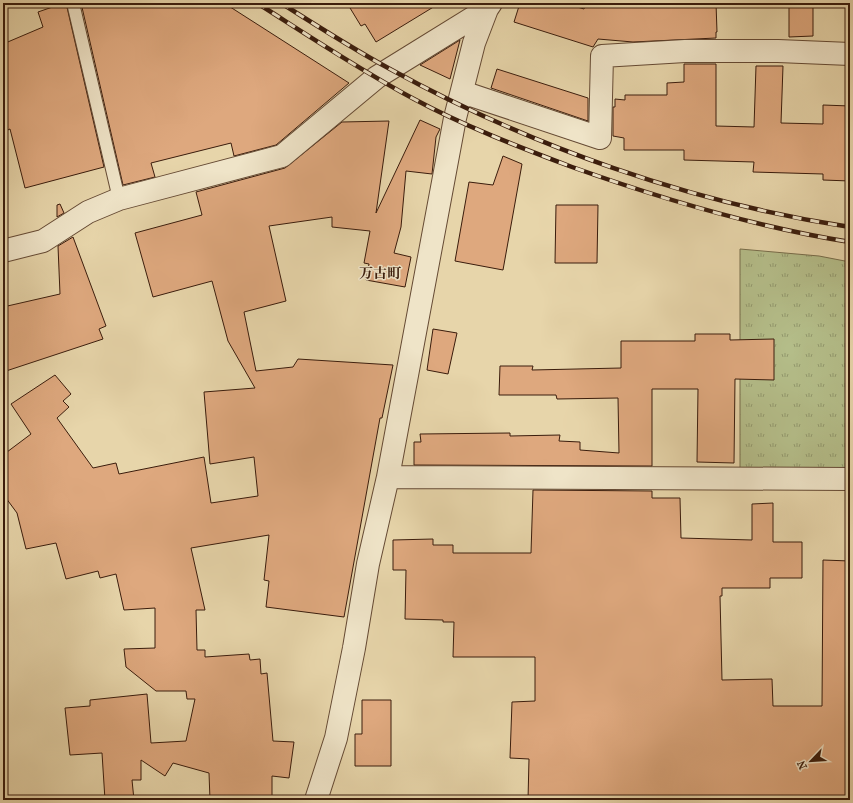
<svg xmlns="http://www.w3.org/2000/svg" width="853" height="803" font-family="'IM FELL French Canon','Noto Serif JP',serif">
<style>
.park{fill:url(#park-tufts);stroke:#776c4a}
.building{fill:#dea87e;stroke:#3a1c0c}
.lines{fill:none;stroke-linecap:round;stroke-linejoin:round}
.service-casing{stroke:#654a34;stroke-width:14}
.minor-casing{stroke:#654a34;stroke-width:24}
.service{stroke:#efe4c8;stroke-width:12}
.minor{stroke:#efe4c8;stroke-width:22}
.rail-casing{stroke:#3a1c0c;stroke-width:4.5}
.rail{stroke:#efe4c8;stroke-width:3;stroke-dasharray:9;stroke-linecap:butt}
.labels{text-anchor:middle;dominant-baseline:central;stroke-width:3;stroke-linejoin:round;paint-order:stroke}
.neighbourhood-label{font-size:14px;font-weight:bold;fill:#3a1c0c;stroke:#efe4c8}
</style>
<defs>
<pattern id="park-tufts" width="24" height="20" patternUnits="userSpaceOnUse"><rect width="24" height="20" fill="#b4bd89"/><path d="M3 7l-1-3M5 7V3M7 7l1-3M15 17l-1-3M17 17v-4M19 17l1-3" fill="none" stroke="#93996e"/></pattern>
</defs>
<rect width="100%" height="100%" fill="#e7d5aa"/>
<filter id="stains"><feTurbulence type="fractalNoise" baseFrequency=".005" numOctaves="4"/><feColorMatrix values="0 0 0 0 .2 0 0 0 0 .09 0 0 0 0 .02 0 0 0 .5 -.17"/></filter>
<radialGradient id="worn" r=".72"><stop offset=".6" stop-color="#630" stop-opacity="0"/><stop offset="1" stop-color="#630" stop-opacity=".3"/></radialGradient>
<path class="park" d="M740,249l79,7 31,6v211l-110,2z"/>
<path class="building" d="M64,3h2l38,164 -79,21 -15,-59 -7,3v-88l40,-17 -5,-15z
M81,3h143l125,80 -73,62 -42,11 -3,-13 -80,20 4,14 -32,8z
M347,3h93l-64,39 -11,-18 -4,2z
M520,3h44l20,6 2,-6h130l1,29h-1v6l-83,4 -35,-3 -5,8 -79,-25z
M789,3h24v33l-24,1z
M460,40l-10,39 -30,-14z
M684,64h32v62l38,1 2,-61h27l-2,57 42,1v-19l27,1v75l-27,-1v-6l-70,-2 1,-10 -70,-2v-10h-60v-12l-11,-2v-29h2v-8l10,1v-5h42v-12l17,-1z
M497,69l91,29v23l-97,-33z
M420,120l20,9 -4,8 -4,37 -26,-3 -5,56 -7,26 17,4 -6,30 -39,-7 3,-16 -5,-1 6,-32 -38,-4v-10l-63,9 17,75 -42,11 12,59 37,-4 5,-8 95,6 -11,53h-2l-36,199 -78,-10 3,-26 -5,-1 5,-45 -78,13 14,62h-9l1,40h8v7l44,-3 1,6 10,-1 1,15 6,-1 6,68 21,1 -5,36 -17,-2v24h-62l-1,-27 -36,-10 -8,13 -24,-16v20h-9l2,20h-29l-3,-47 -32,2 -5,-47 25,-2v-6l57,-6 4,49 35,-2 9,-42h-8l-1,-8h-30l-30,-24 -2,-18 31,-1v-40l-31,2 -8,-36 -16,4 -2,-7 -32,8 -10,-36 -30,6 -9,-36 -14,-19v-39l28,-21 -20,-30 44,-29 16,19 -8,7 6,6 -12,11 36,50 23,-5 3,11 85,-17 7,46 47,-7 -4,-39 -44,7 -6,-72 51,-4 -27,-47 -16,-60 -59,16 -18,-64 67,-18 -6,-23 89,-24 57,-46 47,-1 -13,92z
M503,156l19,8 -19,106 -48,-9 14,-79 24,3z
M60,204l4,9 -7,4v-12z
M556,205h42l-1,58h-42z
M73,237l33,89 -7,3 4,10 -100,33v-65l57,-13 -2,-48z
M433,329l24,4 -9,41 -21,-4z
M695,334h35v6l44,-1v41l-39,-1 -1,84 -37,-1 1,-73h-46v77l-238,-1v-23h7l-1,-8 90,-1v3l50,-1 -1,6 21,1v8l39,3 -1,-55 -61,1 -1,-4h-57l1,-29h33l-1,4 89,-2v-27h74z
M533,490l119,1v7h28l1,40 71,2v-36l21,-1v39h29v36h-32v10h-48v8h-2l2,84 50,-1 1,27h49l1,-146 27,1v239h-322l1,-41 -19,-1 2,-56 23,-1v-44h-82l1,-35h-11v-2l-38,-1 1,-49h-13v-30l40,-1v6h20v8h78z
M362,700h29v66h-36v-32h7z"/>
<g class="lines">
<defs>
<path id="service" d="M73,3l46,196"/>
<path id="minor" d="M462,92l138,46 2,-82 83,-5h93l72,3
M3,251l40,-10 45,-29 31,-13 163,-43 95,-79 110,-68
M388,477l462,2
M316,800l20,-62 18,-90 14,-84 20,-87 67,-359 19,-75 13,-34 4,-6"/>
</defs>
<use href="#service" class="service-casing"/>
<use href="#minor" class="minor-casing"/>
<use href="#service" class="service"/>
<use href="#minor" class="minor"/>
<defs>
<path id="rail" d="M257,3c52,33 103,67 157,96 50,27 105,48 158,68 90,32 183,60 278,75
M281,3c36,23 72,46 109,66 140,77 301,134 460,158"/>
</defs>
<use href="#rail" class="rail-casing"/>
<use href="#rail" class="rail"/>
</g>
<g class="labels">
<g class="neighbourhood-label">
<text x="380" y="273">万古町</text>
</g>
</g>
<rect width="853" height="803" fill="none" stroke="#e7d5aa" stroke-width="16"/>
<rect x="4" y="4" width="845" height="795" fill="none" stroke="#3a1c0c" stroke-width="2"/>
<rect x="8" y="8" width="837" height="787" fill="none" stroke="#3a1c0c"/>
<g transform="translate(811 761) rotate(245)" stroke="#efe4c8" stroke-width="3" paint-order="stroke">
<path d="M0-3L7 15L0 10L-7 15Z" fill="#3a1c0c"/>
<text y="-6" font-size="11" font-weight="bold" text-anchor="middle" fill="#3a1c0c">N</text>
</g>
<rect width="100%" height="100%" filter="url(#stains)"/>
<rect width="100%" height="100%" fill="url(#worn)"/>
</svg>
